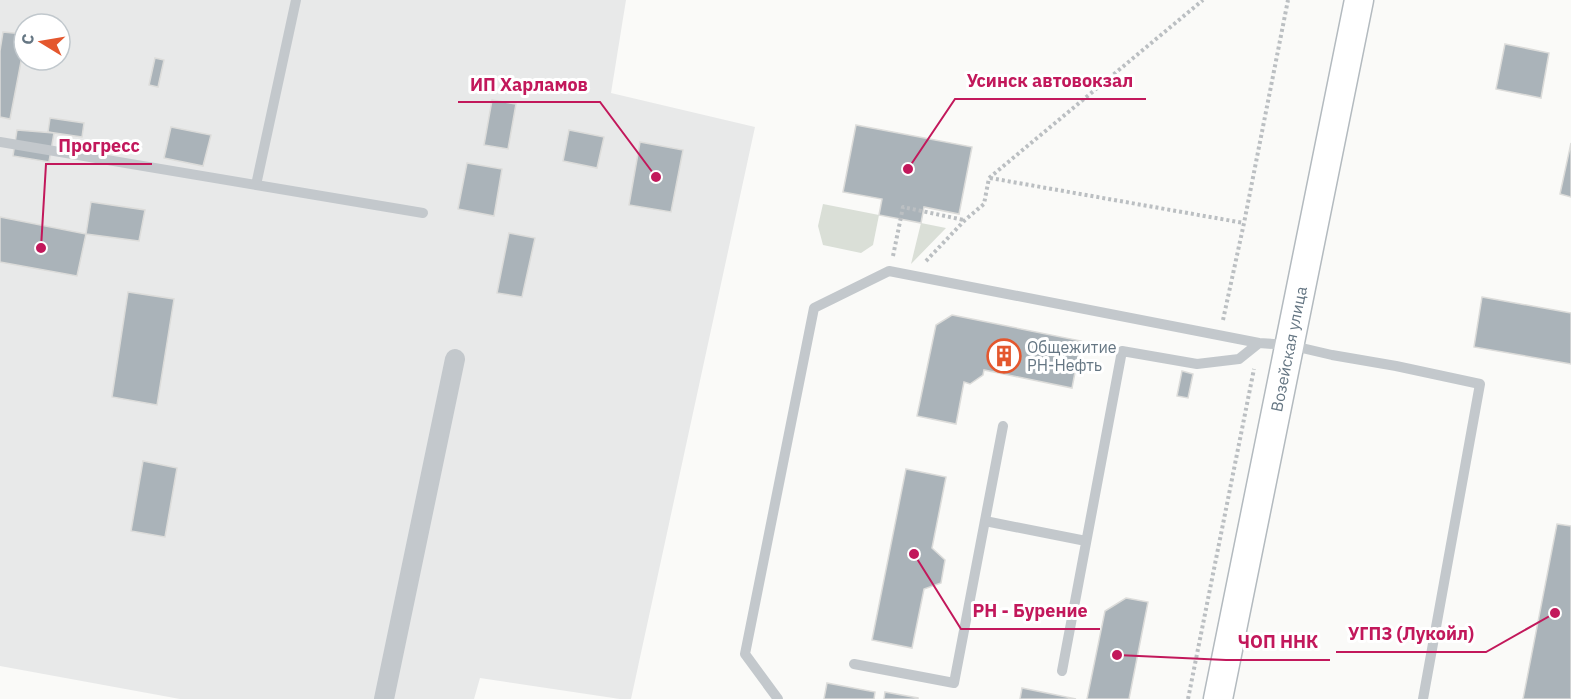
<svg xmlns="http://www.w3.org/2000/svg" width="1571" height="699" font-family="'IBM Plex Sans',sans-serif">
<style>
.built{fill:#e8e9e9;fill-rule:evenodd}
.green{fill:#dadfd7}
.building{fill:#aab3b9;stroke:#dcdcda;stroke-width:1.5}
.lines{fill:none;stroke-linecap:round;stroke-linejoin:round}
.secondary-casing{stroke:#b3babf;stroke-width:31}
.path{stroke:#bbbfc2;stroke-width:4;stroke-dasharray:3 3;stroke-linecap:butt}
.lane{stroke:#c3c8cc;stroke-width:10}
.street{stroke:#c3c8cc;stroke-width:20}
.secondary{stroke:#fff;stroke-width:28}
.labels{text-anchor:middle;dominant-baseline:central;stroke-width:6;stroke-linejoin:round;paint-order:stroke}
.poi-label{font-size:16px;fill:#657683;stroke:#fff;text-anchor:start}
.street-label{font-size:16px;fill:#657683;stroke:#fff}
.leader{fill:none;stroke:#c2185b;stroke-width:2}
.callout-dot{fill:#c2185b;stroke:#fff;stroke-width:2}
.callout-label{font-size:18px;text-anchor:middle;font-weight:bold;fill:#c2185b;stroke:#fff;stroke-width:6;stroke-linejoin:round;paint-order:stroke}
</style>
<rect width="100%" height="100%" fill="#fafaf8"/>
<path class="built" d="M0,0h626l-15,93 144,34 -124,572h-11l-140,-21 -6,21h-294l-180,-33zM24,24h36v36h-36z"/>
<path class="green" d="M823,204l56,11 -6,30 -12,8 -38,-8 -5,-19z
M921,223l25,5 -35,36z"/>
<path class="building" d="M3,32l21,2v12l-14,73 -10,-2v-66z
M1505,44l44,9 -8,45 -45,-9z
M155,58l9,2 -6,27 -9,-2z
M492,100l24,4 -8,45 -24,-4z
M50,118l34,5 -2,14 -34,-5z
M856,125l116,22 -13,67 -35,-7 -3,16 -42,-8 3,-16 -39,-7z
M171,127l40,8 -8,31 -39,-8z
M17,130l37,3 -5,29 -36,-6z
M569,130l35,7 -7,31 -34,-7z
M640,142l43,8 -12,62 -42,-7z
M1571,143v54l-11,-3z
M467,163l35,6 -8,47 -36,-7z
M91,202l54,8 -6,31 -53,-7z
M0,217l86,17 -9,42 -77,-14z
M509,233l26,5 -13,59 -25,-4z
M128,292l46,7 -17,106 -45,-8z
M1482,297l89,16v51l-97,-17z
M952,315l129,26 -9,47 -88,-18 -1,5 -13,9 -6,-2 -8,42 -39,-8 19,-91z
M1182,371l11,3 -5,24 -11,-2z
M143,461l34,7 -12,69 -34,-6z
M906,469l40,8 -14,71 13,12 -4,23 -17,6 -12,59 -40,-8z
M1557,524l14,2v173h-48z
M1126,598l22,4 -19,97h-42l18,-88z
M827,683l48,9 -1,7h-50z
M1022,688l54,11h-56z
M885,692l33,6v1h-34z"/>
<g class="lines">
<defs>
<g id="secondary">
<path id="s1" d="M1218,699l141,-699"/>
</g>
</defs>
<use href="#secondary" class="secondary-casing"/>
<path class="path" d="M990,178l254,45
M893,256l10,-49 61,13
M926,261l39,-41 19,-16 5,-26 214,-178
M1223,320l21,-97 44,-223
M1188,699l66,-330"/>
<path class="lane" d="M0,142l423,71
M256,185l40,-185
M985,521l101,20
M854,664l100,19 49,-257
M1062,671l60,-320 75,13 42,-5 20,-16
M778,699l-33,-45 69,-346 75,-37 370,72 30,2 43,10 64,11 84,18 -57,315"/>
<path class="street" d="M384,699l71,-340"/>
<use href="#secondary" class="secondary"/>
</g>
<defs>
<symbol id="building-ring" viewBox="-11 -11 22 22"><circle r="9.5" fill="#fff" stroke="#e4572e" stroke-width="1.5"/><path d="M-4-6H4V6H1V3H-1V6H-4ZM-2.5-4.3h1.7v1.8h-1.7ZM.8-4.3h1.7v1.8H.8ZM-2.5-1h1.7V.8h-1.7ZM.8-1h1.7V.8H.8Z" fill="#e4572e"/></symbol>
</defs>
<g fill-rule="evenodd">
<use href="#building-ring" x="985" y="337" width="38" height="38"/>
</g>
<g class="labels">
<g class="poi-label">
<text x="1027" y="347">Общежитие<tspan x="1027" dy="18">РН-Нефть</tspan></text>
</g>
<g class="street-label">
<text stroke="none"><textPath href="#s1" startOffset="357">Возейская улица</textPath></text>
</g>
</g>
<path class="leader" d="M908 169L955 99H1146M656 177L600 102H458M41 248L46 164H152M914 554L961 629H1100M1555 613L1486 652H1336M1117 655L1226 660H1330"/>
<g class="callout-dot">
<circle cx="908" cy="169" r="6"/>
<circle cx="656" cy="177" r="6"/>
<circle cx="41" cy="248" r="6"/>
<circle cx="914" cy="554" r="6"/>
<circle cx="1555" cy="613" r="6"/>
<circle cx="1117" cy="655" r="6"/>
</g>
<g class="callout-label">
<text x="1050" y="87">Усинск автовокзал</text>
<text x="529" y="91">ИП Харламов</text>
<text x="99" y="152">Прогресс</text>
<text x="1030" y="617">РН - Бурение</text>
<text x="1411" y="640">УГПЗ (Лукойл)</text>
<text x="1278" y="648">ЧОП ННК</text>
</g>
<g transform="translate(42 42) rotate(281)"><circle r="28" fill="#ffffff" stroke="#c1c8cd" stroke-width="1.5"/>
<path d="M0-4.5L10 22L0 15L-10 22Z" fill="#e4572e"/>
<text y="-9" font-size="16" font-weight="bold" text-anchor="middle" fill="#657683">С</text>
</g>
</svg>
